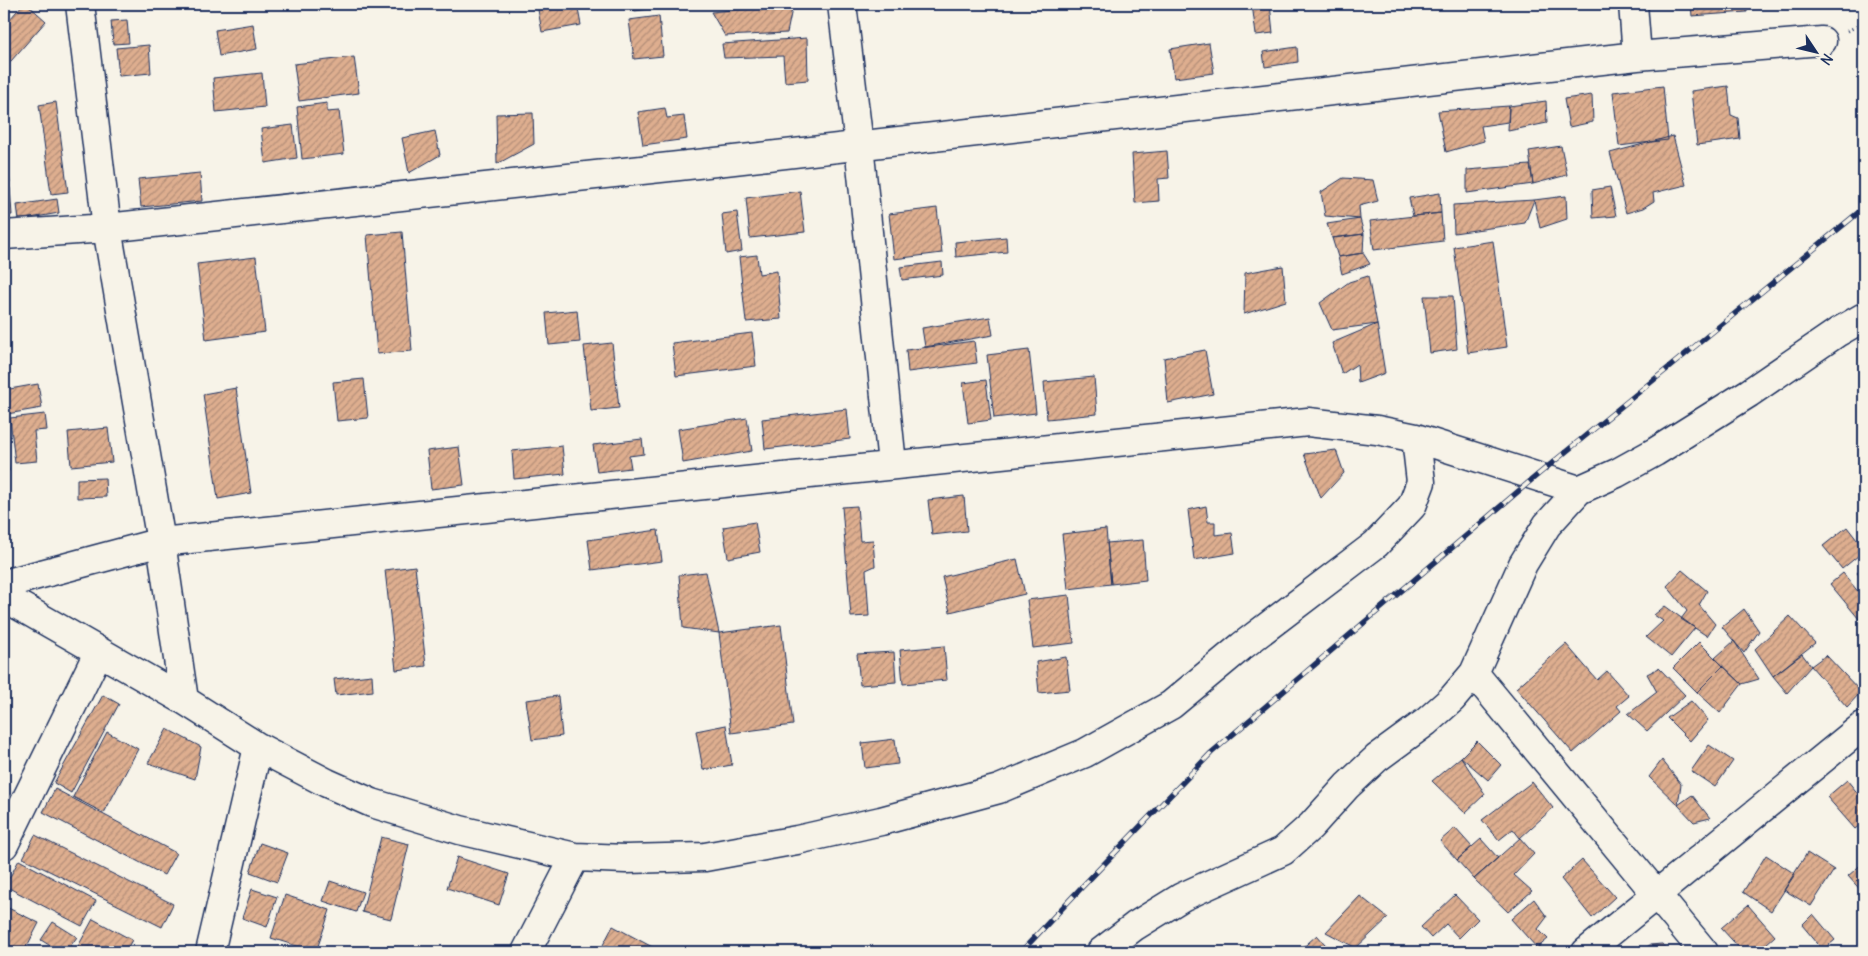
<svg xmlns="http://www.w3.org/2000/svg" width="1868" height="956" font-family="Delius,sans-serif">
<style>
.building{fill:url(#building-hatch);stroke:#1b2f5e}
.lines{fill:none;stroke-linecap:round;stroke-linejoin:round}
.minor-casing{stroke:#1b2f5e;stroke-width:31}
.path{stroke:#1b2f5e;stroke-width:3;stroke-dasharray:1 4;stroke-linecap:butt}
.minor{stroke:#f7f3e8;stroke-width:28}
.rail-casing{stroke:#1b2f5e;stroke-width:5.5}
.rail{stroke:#f7f3e8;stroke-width:4;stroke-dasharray:11;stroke-linecap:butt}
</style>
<defs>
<pattern id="building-hatch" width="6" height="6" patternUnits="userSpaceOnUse" patternTransform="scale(1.25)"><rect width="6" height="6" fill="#deae8f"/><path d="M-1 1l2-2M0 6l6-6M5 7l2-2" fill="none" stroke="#b38e78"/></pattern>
</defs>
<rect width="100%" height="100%" fill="#f7f3e8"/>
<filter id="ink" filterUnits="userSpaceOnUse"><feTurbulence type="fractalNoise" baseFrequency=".02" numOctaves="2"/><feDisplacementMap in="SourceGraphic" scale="10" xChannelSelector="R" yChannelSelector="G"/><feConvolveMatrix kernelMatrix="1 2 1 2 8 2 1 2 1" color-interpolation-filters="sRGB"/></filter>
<g filter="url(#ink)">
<path class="building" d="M23,4h4l19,17 -42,48v-43z
M537,4h40l4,21 -39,7z
M633,4h43v2l-42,5z
M793,4l-6,29 -62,3 -14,-24z
M1252,4h18l3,29 -17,2z
M1691,4h56v8l-55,4z
M659,16l4,40 -29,3 -5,-39z
M127,20l2,23 -16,1 -2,-23z
M253,24l4,25 -38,7 -4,-26z
M807,38l1,42 -23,2 -2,-26 -59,2 -2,-14z
M1209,43l5,30 -40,5 -4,-29z
M149,45l2,28 -32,3 -3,-28z
M1297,47l1,15 -33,5 -2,-15z
M354,57l5,36 -60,8 -5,-37z
M262,73l3,34 -49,5 -3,-34z
M1663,86l5,54 -49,6 -6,-54z
M1728,86l3,29 7,3 2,21 -43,6 -6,-54z
M1592,95l1,27 -24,5 -5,-28z
M1546,101l1,22 -39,8 1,-25z
M56,102l12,90 -17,2 -12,-89z
M327,103v9l12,-1 5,43 -42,5 -5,-52z
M1509,106l-1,16 -27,4 3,15 -38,11 -8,-41z
M665,108l2,10 17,-2 3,23 -44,6 -5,-33z
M533,113l1,31 -37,20 -1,-50z
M293,125l4,33 -32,5 -4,-34z
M435,131l5,24 -31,18 -7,-35z
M1673,136l13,49 -33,8 1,8 -11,7 -17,5 -16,-60z
M4,141l6,41 -6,1z
M1561,146l6,29 -34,9 -4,-33z
M1167,151l2,27 -11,1 1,22 -24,2 -3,-49z
M1530,165l3,19 -66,9v-23z
M200,173l2,28 -61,6 -3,-28z
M1343,178l30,2 5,21 -19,5 1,13 -35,-3 -4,-24z
M1610,187l6,29 -23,2 -1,-28z
M4,188h6l2,27h-8z
M800,191l5,41 -55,6 -4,-40z
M1440,193l1,20 -28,3 -4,-18z
M1566,196l1,23 -27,9 -6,-28z
M57,199l2,14 -40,7 -2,-15z
M1534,200l-9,23 -71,10 -1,-28z
M937,208l5,45 -48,6 -5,-45z
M737,212l5,39 -16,3 -4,-40z
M1441,213l2,28 -69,9 -4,-29z
M1360,219l4,15 -32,4 -5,-14z
M402,232l10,119 -35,3 -10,-119z
M1364,234l-1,19 -25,4 -6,-19z
M1006,237l1,15 -51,5 -1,-15z
M1493,241l14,106 -39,6 -14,-106z
M1363,253l7,11 -28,10 -4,-17z
M757,255l2,19 18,-3 4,48 -35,3 -7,-65z
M256,257l9,75 -59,8 -9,-76z
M942,262l1,13 -41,5 -2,-13z
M1283,266l3,35 -42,13 1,-41z
M1368,276l9,48 -45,6 -12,-27 29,-21z
M1424,296h29l4,53 -27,4z
M577,310l3,32 -31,3 -3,-32z
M990,317l3,18 -68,12 -3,-19z
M1377,324l8,49 -27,10 -1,-19 -15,10 -10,-31z
M752,333l4,33 -80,10 -4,-33z
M974,341l3,22 -69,9 -2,-22z
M612,343l7,65 -28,3 -7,-65z
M1029,350l7,63 -42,5 -7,-63z
M1205,350l8,44 -45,9 -4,-45z
M1094,377l3,37 -50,5 -3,-37z
M364,379l4,39 -31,3 -4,-39z
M986,380l5,40 -23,3 -5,-40z
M38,384l4,24 -35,6 -3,-24z
M236,388l15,105 -33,6 -15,-105z
M847,409l3,30 -85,10 -3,-30z
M45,414l2,16 -13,1 3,30 -22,2 -5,-45z
M747,418l5,33 -69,12 -5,-34z
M4,427l5,44 -5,1z
M108,428l4,34 -41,4 -3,-34z
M642,439l2,15 -15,2 2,12 -34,4 -4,-27z
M562,446l3,28 -51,5 -2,-28z
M459,447l5,38 -33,4 -4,-38z
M1336,450l8,23 -23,25 -17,-44z
M105,478l1,19 -29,1v-19z
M964,496l3,35 -35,4 -4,-35z
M857,506l3,35 13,-1 2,26 -9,4 3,46 -18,1 -9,-110z
M1206,506l2,16h7v13l17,-2 3,20 -41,7 -6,-50z
M755,522l5,30 -32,6 -5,-31z
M1847,527l17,22v2l-22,18 -19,-23z
M1106,529l5,55 -43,5 -6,-55z
M658,530l4,31 -70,9 -4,-30z
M1143,540l3,40 -35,4 -4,-41z
M1017,559l8,35 -75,18 -8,-35z
M1864,565v16l-7,-8z
M415,566l11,100 -30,4 -11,-100z
M1682,570l25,21 -8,14 16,19 -8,12 -26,-17 6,-8 -20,-25z
M706,572l13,61 -36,-5 -4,-53z
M1843,573l21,26v16l-5,4 -29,-35z
M1069,595l5,48 -41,5 -6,-48z
M1665,606l30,22 -24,29 -25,-20 17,-16 -9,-6z
M1744,609l15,22 -15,22 -22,-26z
M1790,616l25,27 -42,33 -18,-27z
M781,625l12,100 -62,8 -12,-100z
M1734,641l25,38 -17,5 -27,-26z
M1699,642l24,24 -26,26 -24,-24z
M1566,644l31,36 10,-9 22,25 -12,10 4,5 -48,42 -57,-65z
M944,646l3,34 -44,4 -3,-34z
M894,652l2,30 -36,3 -3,-31z
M1802,654l9,12 -24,27 -14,-17z
M1826,655l35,37 -14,15 -36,-41z
M1066,657l4,33 -31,3 -3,-31z
M1723,666l19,18 -22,29 -23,-21z
M1659,668l26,27 -38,36 -19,-17 29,-22 -10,-18z
M372,675l1,16 -37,4 -2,-16z
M103,695l16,9 -48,89 -17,-10z
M558,696l4,40 -30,4 -6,-40z
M1691,701l17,19 -18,21 -23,-23z
M726,725l6,40 -29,5 -7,-39z
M167,729l34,18 -6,32 -47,-16z
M107,732l31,17 -34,64 -31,-16z
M895,739l3,25 -33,4 -3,-25z
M1477,741l24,24 -13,15 -27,-23z
M1709,745l24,16 -18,26 -24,-16z
M1461,757l24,37 -20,19 -33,-32z
M1662,760l19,24 -3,21 -29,-28z
M1847,780l17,21v21l-9,7 -28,-32z
M1532,782l21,26 -33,30 -7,-9 -14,11 -17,-20z
M55,789l121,64 -12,22 -121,-63z
M1692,795l18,23 -16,4 -16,-17z
M1864,822v9l-5,-5z
M1455,828l17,19 -15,13 -17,-19z
M35,835l138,69 -11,23 -139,-69z
M381,837l28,7 -18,75 -29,-7z
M1520,838l14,16 -20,21 18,16 -24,21 -34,-33z
M1481,839l17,19 -24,21 -17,-19z
M260,843l28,10 -11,29 -27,-10z
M1807,853l27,17 -23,36 -27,-16z
M1766,855l29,19 -24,37 -28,-19z
M457,857l52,17 -10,31 -52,-17z
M19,860l77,41 -14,25 -77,-40z
M1582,860l33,37 -23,21 -31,-39z
M1864,862v32l-16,-18z
M330,881l33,11 -7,20 -33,-11z
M252,889l25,8 -10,30 -25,-9z
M285,895l45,15 -14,42 -45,-14z
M1455,895l23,24 -19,19 -13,-14 -15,14 -10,-11z
M1360,896l28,22 -32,30 -30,-16z
M1534,899l13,18 -9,12 10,10 -11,9 -26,-29z
M1748,905l27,31 -18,16h-14l-22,-24z
M4,906l35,17 -15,29h-4l-16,-8z
M1813,914l22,26 -12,10 -21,-25z
M93,919l39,21 -7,12h-50z
M53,922l24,15 -11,15h-6l-19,-12z
M613,926l43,23 -1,3h-37l-15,-7z
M1317,935l15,17h-34z
M1662,944l9,8h-33l12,-7z
M1492,945l5,7h-14z
M40,948l9,4h-12z"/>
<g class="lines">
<defs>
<path id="minor" d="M80,4l27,224 54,314 23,158
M842,4l17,141 33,319
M1633,4l4,52
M4,235l103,-7 618,-67 912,-105 185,-15
M4,584l157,-42 1147,-120 69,8 39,8 163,52
M4,597l180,103 74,47 69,36 45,20 88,27 115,27 51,2 79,-2 92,-17 84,-19 118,-32 86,-36 86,-48 71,-59 134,-102 36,-38 9,-24 -5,-44
M1474,673l230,279
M4,845l95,-194
M210,952l48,-205
M526,952l49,-95
M1101,952l34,-26 47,-29 101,-46 28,-25 36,-40 30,-28 49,-36 26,-23 22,-26 49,-109 24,-39 32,-35 38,-17 38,-21 94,-59 89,-61 26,-15
M1586,952l278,-227"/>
</defs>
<use href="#minor" class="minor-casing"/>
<path class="path" d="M1847,31l17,-8"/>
<use href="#minor" class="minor"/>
<defs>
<path id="rail" d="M1021,952l59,-63 131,-136 324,-276 329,-269"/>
</defs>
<use href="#rail" class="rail-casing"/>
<use href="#rail" class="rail"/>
</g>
</g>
<rect width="1868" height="956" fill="none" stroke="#f7f3e8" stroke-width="20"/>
<rect x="10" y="10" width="1848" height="936" fill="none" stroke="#1b2f5e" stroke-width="2" filter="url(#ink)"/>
<g transform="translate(1816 52) rotate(125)" stroke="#f7f3e8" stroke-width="4" paint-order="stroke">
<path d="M0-4L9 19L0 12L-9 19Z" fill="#1b2f5e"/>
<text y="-8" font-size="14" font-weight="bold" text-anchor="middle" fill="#1b2f5e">N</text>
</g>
</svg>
